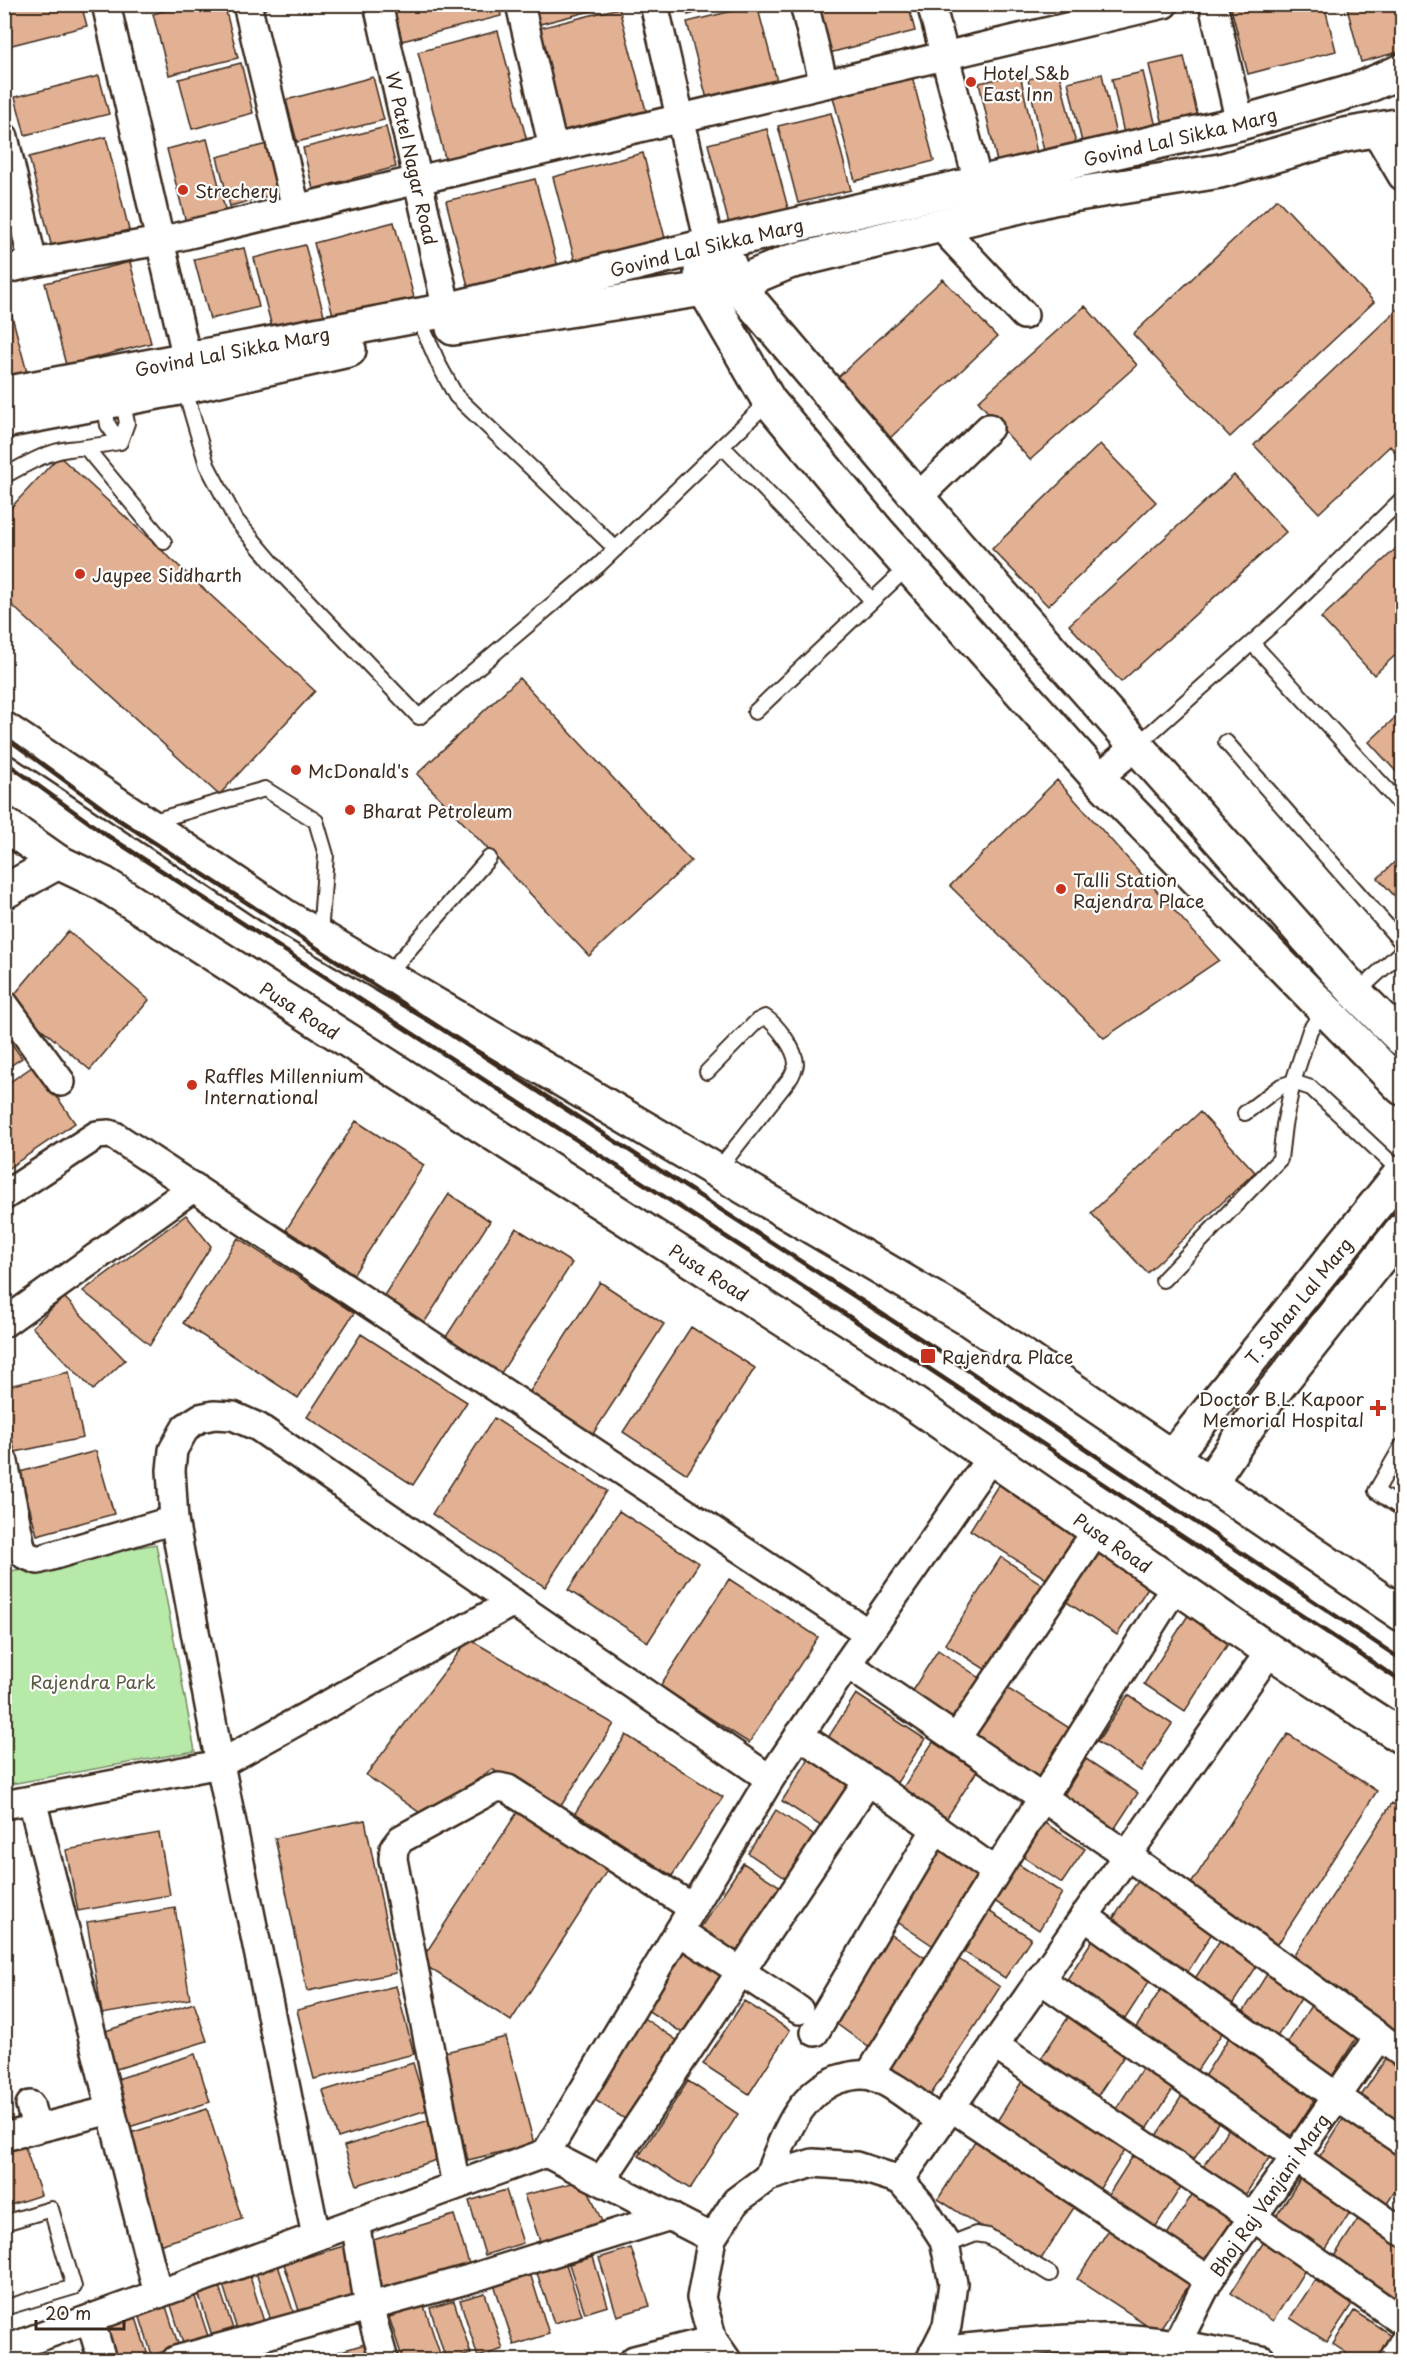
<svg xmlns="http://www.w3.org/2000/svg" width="1407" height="2365" font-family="'Playpen Sans',sans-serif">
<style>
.green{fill:#b7e9a9;stroke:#798a64;stroke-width:1.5}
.building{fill:#e2b193;stroke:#3b2a1e;stroke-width:1.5}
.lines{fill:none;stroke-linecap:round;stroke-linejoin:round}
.lane-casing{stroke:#3b2a1e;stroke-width:18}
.street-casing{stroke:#3b2a1e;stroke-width:32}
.secondary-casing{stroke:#3b2a1e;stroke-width:38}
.lane{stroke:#fff;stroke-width:14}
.street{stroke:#fff;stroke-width:27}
.secondary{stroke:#fff;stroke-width:33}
.rail{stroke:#3b2a1e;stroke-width:4.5}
.poi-dot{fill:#c8321e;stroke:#fff;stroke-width:2}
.labels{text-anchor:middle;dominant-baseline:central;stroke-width:4.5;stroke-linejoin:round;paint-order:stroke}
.poi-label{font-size:18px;fill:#3b2a1e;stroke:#fff;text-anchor:start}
.street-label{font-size:18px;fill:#3b2a1e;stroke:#fff}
.park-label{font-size:18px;fill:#5a5a41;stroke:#fff}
</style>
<rect width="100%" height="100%" fill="#fff"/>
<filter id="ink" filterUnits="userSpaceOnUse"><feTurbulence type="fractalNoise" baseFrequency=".0167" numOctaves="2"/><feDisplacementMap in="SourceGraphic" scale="12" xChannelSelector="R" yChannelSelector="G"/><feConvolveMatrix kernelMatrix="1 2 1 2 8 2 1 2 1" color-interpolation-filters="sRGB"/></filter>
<g filter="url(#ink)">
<path class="green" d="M156,1544l39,207 -190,34v-213z"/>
<path class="building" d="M4,4h77l6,22 -83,21z
M188,4h36l14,54 -69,17 -16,-61z
M260,4h23l-21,6z
M393,4h106l2,12 -99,25z
M530,4h88l-82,21z
M685,4h42l-39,11z
M816,4h92l7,27 -86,22z
M1230,4h94l12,47 -88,23z
M1346,4h56v47l-41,11z
M757,5l20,76 -70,18 -20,-77z
M619,8l29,110 -87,23 -29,-111z
M498,31l30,114 -81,21 -29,-114z
M1184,57l15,65 -35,7 -15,-64z
M241,63l12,50 -61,16 -13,-50z
M1143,72l14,59 -32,7 -13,-59z
M1059,73l17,71 -32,7 -16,-72z
M1020,74l17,79 -40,9 -18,-79z
M1102,74l16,70 -34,7 -16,-69z
M99,76l10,38 -84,21 -10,-38z
M912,76l22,85 -79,20 -22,-84z
M373,77l11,43 -87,22 -11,-42z
M831,113l20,77 -53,13 -20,-77z
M386,127l10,40 -83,22 -10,-41z
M767,129l22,83 -59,16 -22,-84z
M106,137l23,93 -77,18 -23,-91z
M207,139l19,74 -40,10 -19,-74z
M267,144l12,49 -49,13 -13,-49z
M643,153l23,89 -90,23 -23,-88z
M535,179l23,88 -89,23 -23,-89z
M1277,199l97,103 -144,135 -97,-103z
M394,222l22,83 -80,21 -22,-83z
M4,228l9,30 -9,3z
M305,245l21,77 -52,13 -20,-77z
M244,248l15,59 -49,12 -16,-60z
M130,262l21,81 -85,22 -21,-82z
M943,279l54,58 -108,102 -54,-59z
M8,301l21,79 -25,7v-85z
M1402,305v155l-12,-14 -71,67 -65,-68z
M1085,306l52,59 -107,95 -52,-59z
M1100,444l56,58 -108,104 -56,-57z
M59,456l256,235 -96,104 -215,-197v-83z
M1234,475l52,57 -165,150 -52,-57z
M1402,543v106l-28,26 -53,-57z
M519,678l172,183 -102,95 -172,-182z
M1402,711v67l-33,-36z
M1057,780l162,180 -115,78 -154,-152z
M1402,855v49l-24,-26z
M68,931l81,69 -59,70 -81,-69z
M4,1033l18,25 -18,12z
M35,1065l40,58 -71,48v-85z
M1200,1112l55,60 -108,101 -56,-60z
M356,1121l68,44 -70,109 -68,-44z
M449,1194l41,27 -66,102 -41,-26z
M186,1215l25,31 -61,99 -67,-54z
M516,1228l56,35 -75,116 -55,-36z
M238,1238l116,75 -56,85 -115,-75z
M600,1282l64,42 -73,113 -64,-41z
M64,1297l61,63 -32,30 -61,-63z
M691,1327l64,41 -68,106 -64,-42z
M361,1334l106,68 -54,83 -106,-68z
M69,1372l14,66 -68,14 -11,-47v-18z
M494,1418l113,73 -62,96 -113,-73z
M96,1451l18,63 -77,21 -17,-63z
M1002,1479l81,53 -32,50 -81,-52z
M619,1511l80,52 -51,79 -80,-52z
M1101,1546l52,34 -36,55 -52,-34z
M1001,1557l45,30 -55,86 -46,-29z
M729,1579l89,58 -69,106 -89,-57z
M1194,1606l41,27 -50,78 -41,-27z
M469,1639l145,85 -57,88 -65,-43 -66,48 -60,-42z
M938,1650l48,32 -30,46 -48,-31z
M1002,1685l72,46 -33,51 -72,-47z
M856,1694l69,45 -32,50 -69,-45z
M1128,1695l44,29 -31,47 -44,-29z
M1288,1734l89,57 -101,156 -87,-60z
M626,1735l97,62 -51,79 -97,-63z
M933,1742l44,29 -34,53 -45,-29z
M813,1752l48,32 -31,48 -48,-31z
M1086,1759l52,34 -27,41 -51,-33z
M1392,1803l10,7v216l-4,8 -109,-71z
M520,1808l90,58 -99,155 -91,-59z
M776,1810l46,31 -28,43 -46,-31z
M1037,1818l48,31 -23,34 -46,-31z
M365,1820l31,153 -89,18 -32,-153z
M159,1833l11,62 -92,16 -12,-61z
M935,1846l50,34 -47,69 -48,-32z
M1012,1860l50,33 -23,37 -51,-33z
M743,1863l41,26 -45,71 -42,-27z
M1141,1876l76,49 -33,53 -75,-53z
M175,1908l15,91 -88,15 -15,-92z
M987,1910l44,28 -26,40 -44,-28z
M889,1933l39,27 -57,89 -37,-27z
M1224,1934l38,24 -34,53 -38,-25z
M1095,1936l59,38 -29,45 -59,-38z
M684,1946l46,29 -40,63 -46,-30z
M957,1958l43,29 -70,109 -44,-28z
M1272,1966l35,23 -32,51 -35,-23z
M396,1986l18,68 -100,25 -17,-69z
M1161,1989l63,41 -32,48 -62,-41z
M1315,1999l47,30 -31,49 -46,-31z
M744,2001l46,29 -41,64 -46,-30z
M194,2003l13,38 -97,30 -11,-38z
M1073,2010l57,37 -35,53 -57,-37z
M639,2015l45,30 -51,79 -46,-29z
M1230,2036l89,57 -29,45 -89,-57z
M506,2037l28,107 -66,16 -27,-107z
M195,2054l15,48 -81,25 -15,-47z
M1388,2055l14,10v71l-47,-31z
M1148,2059l31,21 -35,54 -31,-20z
M413,2063l14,47 -89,28 -15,-47z
M1024,2078l104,67 -31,48 -103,-67z
M688,2081l50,33 -48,75 -51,-33z
M1185,2091l38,24 -32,49 -37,-25z
M207,2109l35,110 -83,26 -35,-110z
M1345,2116l57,37v27l-17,27 -69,-45z
M430,2120l13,38 -86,27 -13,-39z
M1231,2124l42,28 -29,45 -42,-28z
M23,2141l18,54 -37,12v-60z
M975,2141l100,65 -37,58 -100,-65z
M1136,2151l48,31 -31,49 -48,-31z
M1304,2173l50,33 -33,51 -50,-33z
M584,2180l19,44 -62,20 -17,-49z
M506,2190l17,53 -38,12 -16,-54z
M1195,2190l40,26 -33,51 -39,-26z
M1402,2202v18l-7,-6z
M454,2215l15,49 -87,27 -15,-49z
M1360,2216l42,27v69l-73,-48z
M1111,2226l82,53 -35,53 -81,-53z
M1265,2240l42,27 -34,54 -42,-28z
M347,2245l16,52 -62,20 -17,-53z
M631,2248l19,58 -33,10 -18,-58z
M275,2256l19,58 -23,7 -18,-58z
M593,2257l15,49 -23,7 -16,-49z
M566,2264l16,51 -28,8 -17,-50z
M247,2267l18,58 -27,8 -18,-58z
M530,2273l19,61 -35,11 -20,-61z
M1315,2280l37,24 -25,38 -37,-24z
M218,2283l16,49 -21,7 -16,-50z
M485,2293l18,56 -25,8 -18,-57z
M194,2294l16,48 -25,8 -15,-48z
M164,2300l15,47 -27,8 -15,-47z
M454,2301l17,53 -25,6 -16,-52z
M424,2306l18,54h-39l-14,-43z
M133,2308l16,51 -35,1 -13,-43z
M1354,2311l40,26 -15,23h-22l-24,-16z
M368,2343l6,17h-33l-3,-8z
M1143,2347l4,13h-51z
M331,2356l2,4h-16z"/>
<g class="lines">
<defs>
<path id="lane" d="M425,333l14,32 17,31 160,153
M184,387l23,78 29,55 45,53 138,144 180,-152 170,-164
M104,402l4,23 12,17
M120,442l7,-19 -5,-25
M722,446l150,154
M87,449l77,93
M4,476c21,-11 42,-24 65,-27 17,-2 34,-4 51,-7
M1252,643l150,163
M755,712l154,-146
M1226,742l176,201
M1136,746l146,-130 120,-117
M150,822l115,-33 51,32 10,34 -6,80
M386,976l103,-118
M1356,993l46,-42
M707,1072l50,-51 8,-4c11,7 31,32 31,47 0,3 -3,9 -5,13l-74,94
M1245,1113l36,-27 12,-4 18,6 91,85
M1163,1280l117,-121 4,-34 9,-43 17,-52 14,-21
M1402,1446l-26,45 26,18
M4,2223l47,-14 23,78 -70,21
M945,2246l31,-12 12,2 62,38"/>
<g id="street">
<path d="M106,4l81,355"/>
<path d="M247,4l49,204"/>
<path id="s1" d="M378,4l69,306"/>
<path d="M520,4l33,144"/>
<path d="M654,4l52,226"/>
<path d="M804,4l20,80"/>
<path d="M931,4l47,178"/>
<path d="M1213,4l27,119"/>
<path d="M1375,130l27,46"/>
<path d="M4,137l29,126"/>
<path d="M940,226l84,89"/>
<path d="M4,270l29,-7 127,-22 1004,-237"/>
<path d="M918,497l71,-69"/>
<path d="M1098,778l38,-32"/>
<path d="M4,1004l57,78"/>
<path d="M4,1196l93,-61 12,-1 6,2 753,497"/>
<path d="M4,1323l190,-136"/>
<path d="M4,1462l17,85 4,8 13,5 136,-40"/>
<path d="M847,1664l281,192 274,197"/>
<path d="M799,1735l82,55 115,82"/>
<path d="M956,1739l141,-209"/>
<path d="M32,1800l126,494"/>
<path d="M4,1805l216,-41 293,-162"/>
<path d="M1084,1916l253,181 65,44"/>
<path d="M679,1931l120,79"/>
<path d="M1040,1979l362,253"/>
<path d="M815,2032l121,-203"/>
<path d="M994,2045l260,173 148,103"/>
<path d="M869,2075l307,-490"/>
<path d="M30,2105l6,23"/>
<path d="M951,2107l258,173"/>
<path d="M4,2137l107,-27"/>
<path d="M546,2153l166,85"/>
<path d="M768,2177c15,-37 29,-83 71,-98 10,-3 21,-6 32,-3 25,8 48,30 70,45"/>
<path d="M900,2180l370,-529"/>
<path d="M601,2181l267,-400"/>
<path d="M456,2185l-63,-326 1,-11 7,-9 90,-49 8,-3 9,2 185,119"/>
<path d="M355,2222l14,85 15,53"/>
<path d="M316,2236l-96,-472 -46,-244 -3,-50 2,-20 13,-23 14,-9 14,-3 19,1 25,11 512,352"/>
<path d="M90,2319l12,41"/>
<path d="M4,2350l542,-197 224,-374 77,-115 144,-207"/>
<path d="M934,2351c59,-5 120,-14 179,-13 51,1 100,13 149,22"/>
<path d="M176,2360l293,-81 201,-63"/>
<path d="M634,2360l79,-20"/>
<path d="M727,2360l-14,-20 -12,-42 11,-60 24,-37 32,-24 45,-14 43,3 44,14 20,23 24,37 9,43 -6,43 -17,34"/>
<path id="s2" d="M1179,2360l-2,-17 32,-63 170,-244"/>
<path d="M1393,2360l9,-16"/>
</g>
<g id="secondary">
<path d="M729,264l7,20 221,260 399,449 46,46"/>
<path d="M701,271l4,19 64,111 109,131 220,246 304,310"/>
<path d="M453,328l283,-44 53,-22 264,-64 167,-27 125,-36 57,-10"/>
<path id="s3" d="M4,394l443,-84 275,-68 518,-119 122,-35 40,-17"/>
<path d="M4,421l180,-34 165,-37"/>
<path d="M4,729l282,188 684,403 432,294"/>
<path id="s4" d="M4,824l54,38 46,22 793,508 373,259 132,86"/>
<path d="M4,892l54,-30"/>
<path id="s5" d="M1171,1458l231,-286"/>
<path d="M1209,1484l50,-74 143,-180"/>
</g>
</defs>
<use href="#lane" class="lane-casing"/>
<use href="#street" class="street-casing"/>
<use href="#secondary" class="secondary-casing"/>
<use href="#lane" class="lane"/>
<use href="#street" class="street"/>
<use href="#secondary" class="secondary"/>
<path class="rail" d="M4,736l112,82 817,529 469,313
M4,761l101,73 817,530 480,318"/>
</g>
</g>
<g class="poi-dot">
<circle cx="971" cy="82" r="6"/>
<circle cx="183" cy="190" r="6"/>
<circle cx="80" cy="574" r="6"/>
<circle cx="296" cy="770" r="6"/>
<circle cx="350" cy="810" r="6"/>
<circle cx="1061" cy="889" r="6"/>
<circle cx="192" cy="1085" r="6"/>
<rect x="920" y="1348" width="16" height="16" rx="3"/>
<path d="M1375 1399h6v6h6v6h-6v6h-6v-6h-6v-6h6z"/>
</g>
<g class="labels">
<g class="poi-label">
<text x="983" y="72">Hotel S&amp;b<tspan x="983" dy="21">East Inn</tspan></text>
<text x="195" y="190">Strechery</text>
<text x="92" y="574">Jaypee Siddharth</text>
<text x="308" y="770">McDonald's</text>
<text x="362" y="810">Bharat Petroleum</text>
<text x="1073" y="879">Talli Station<tspan x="1073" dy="21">Rajendra Place</tspan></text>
<text x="204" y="1075">Raffles Millennium<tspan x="204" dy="21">International</tspan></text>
<text x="942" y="1356">Rajendra Place</text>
<text x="1364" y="1398" text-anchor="end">Doctor B.L. Kapoor<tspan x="1364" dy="21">Memorial Hospital</tspan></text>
</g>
<g class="street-label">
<text stroke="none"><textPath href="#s3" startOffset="1204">Govind Lal Sikka Marg</textPath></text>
<text stroke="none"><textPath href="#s1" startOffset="158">W Patel Nagar Road</textPath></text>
<text stroke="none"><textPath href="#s3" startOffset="718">Govind Lal Sikka Marg</textPath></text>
<text stroke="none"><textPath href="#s3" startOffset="232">Govind Lal Sikka Marg</textPath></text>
<text stroke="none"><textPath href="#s4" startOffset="350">Pusa Road</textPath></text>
<text stroke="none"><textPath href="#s4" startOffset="836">Pusa Road</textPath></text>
<text stroke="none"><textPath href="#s5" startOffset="202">T. Sohan Lal Marg</textPath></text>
<text stroke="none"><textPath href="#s4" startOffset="1322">Pusa Road</textPath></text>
<text stroke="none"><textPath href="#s2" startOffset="192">Bhoj Raj Vanjani Marg</textPath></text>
</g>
<g class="park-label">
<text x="93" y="1681">Rajendra Park</text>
</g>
</g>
<rect width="1407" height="2365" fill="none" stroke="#fff" stroke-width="24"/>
<rect x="12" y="12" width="1383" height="2341" fill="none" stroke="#3b2a1e" stroke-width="2" filter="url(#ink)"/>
<path d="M36 2320v9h88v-9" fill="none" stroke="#3b2a1e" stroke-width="3"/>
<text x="45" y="2320" font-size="18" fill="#3b2a1e" stroke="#ffffff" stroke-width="4.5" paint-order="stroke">20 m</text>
</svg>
